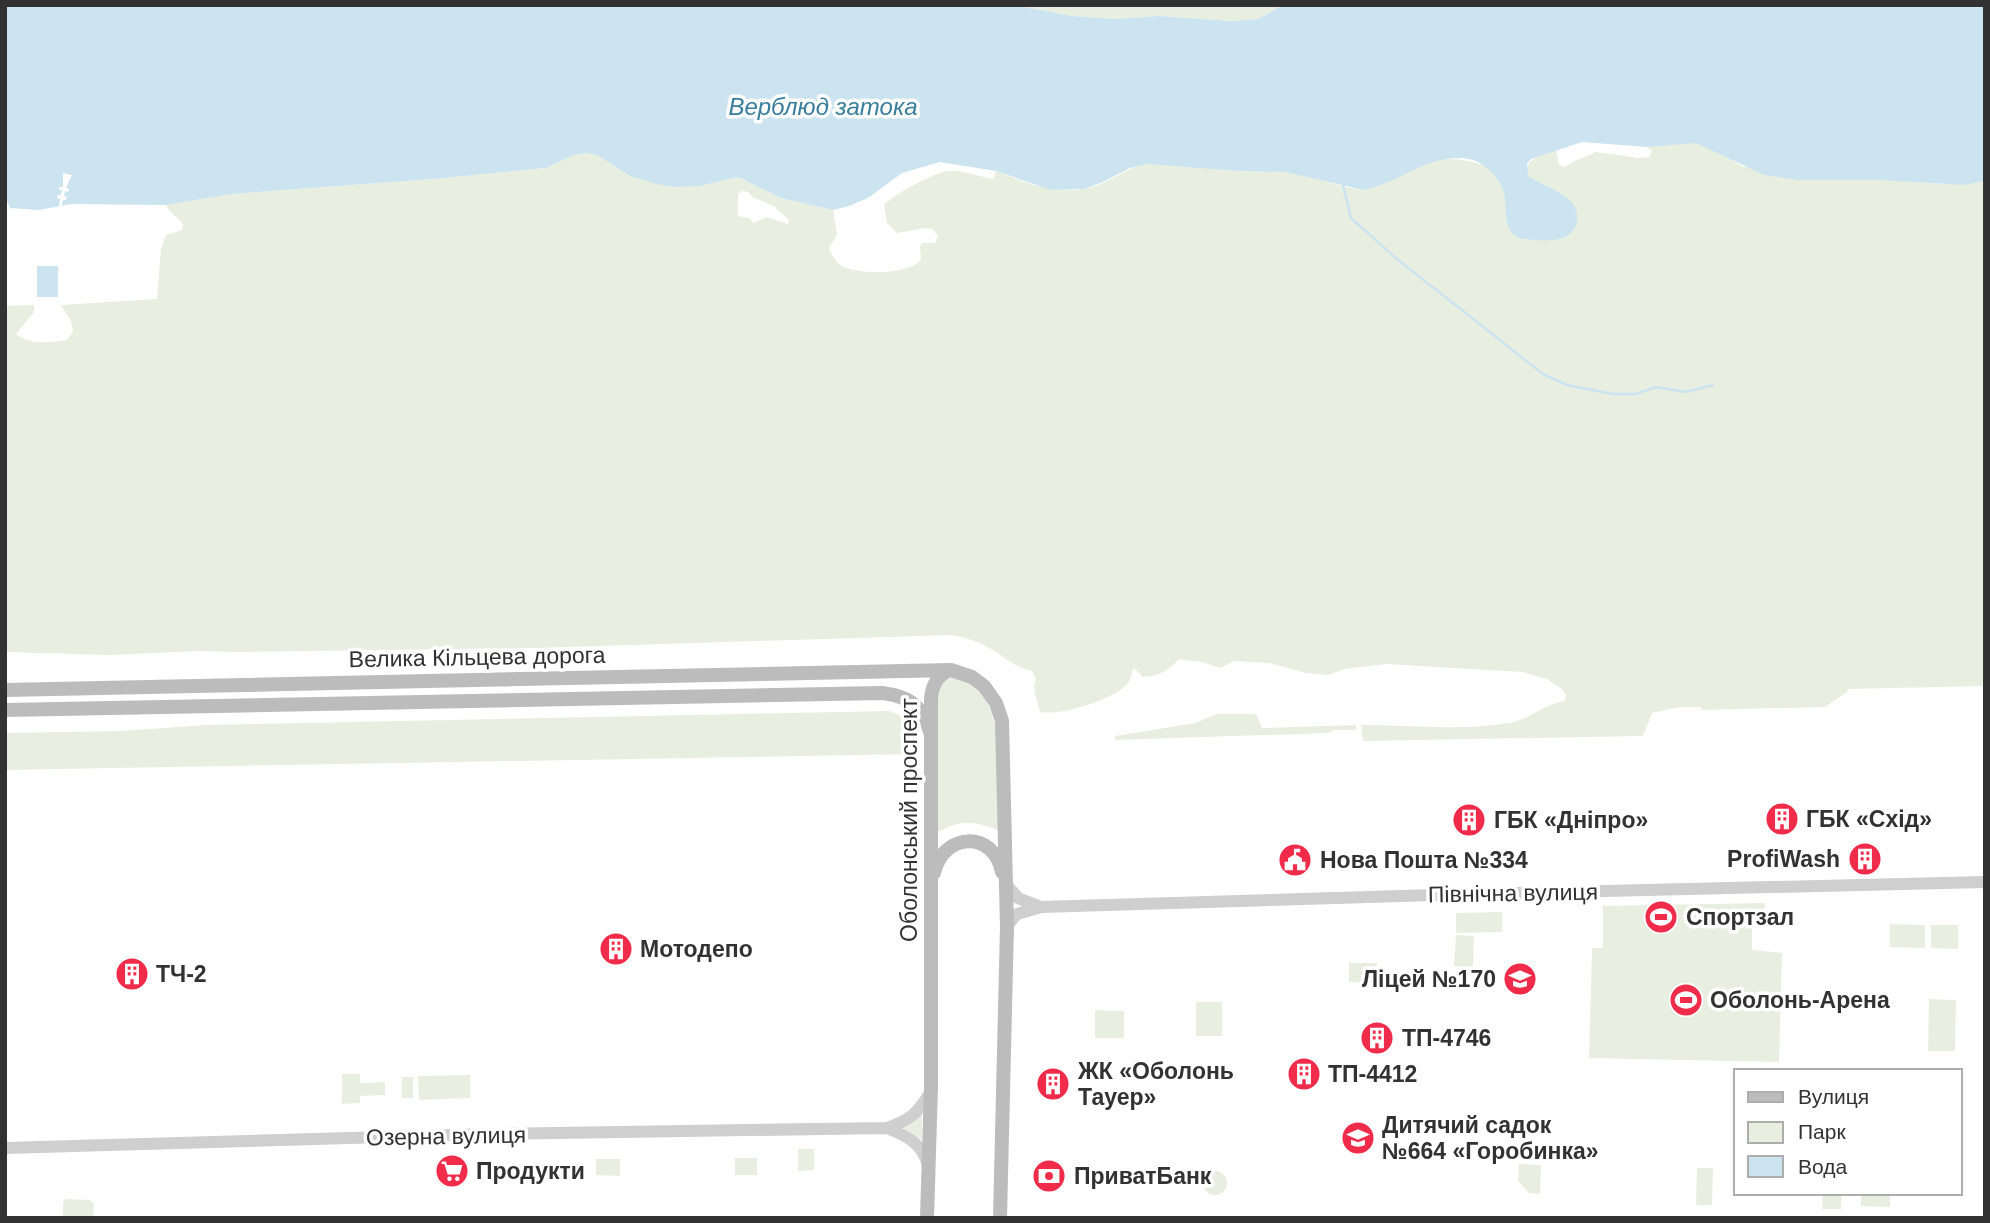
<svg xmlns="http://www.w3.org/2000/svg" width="1990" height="1223" font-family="Arial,sans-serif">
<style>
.green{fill:#e9efe0;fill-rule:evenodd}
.water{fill:#cbe4ef}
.pier{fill:#fff}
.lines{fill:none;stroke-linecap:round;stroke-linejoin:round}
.stream{stroke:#cbe4ef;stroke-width:2.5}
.tertiary{stroke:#cfcfcf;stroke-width:12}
.secondary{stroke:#bcbcbc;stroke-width:14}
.labels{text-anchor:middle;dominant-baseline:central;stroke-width:7;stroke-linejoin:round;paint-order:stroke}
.street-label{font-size:23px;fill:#323232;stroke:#fff}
.poi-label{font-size:23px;font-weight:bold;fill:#323232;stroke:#fff;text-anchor:start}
.water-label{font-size:24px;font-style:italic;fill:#397d9b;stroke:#fff}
</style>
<rect width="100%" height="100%" fill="#fff"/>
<path class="green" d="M1015,5h268l-25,14 -26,2 -74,-5 -42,3 -44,-3z
M1674,143h22l16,6 32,18 197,17 44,-3v505l-137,3 -1,3 -22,15 -123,3 -2,-3h-20l-28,6 -9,23 -280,5 -2,-16c48,0 100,6 148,-2 20,-3 35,-19 55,-22l2,-5 -3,-6 -16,-11 -25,-7 -136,-8 -41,5 -17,6 -22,-2 -37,-10 -35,-2 -14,7 -18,-6 -23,-3c-11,12 -20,17 -36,18l-9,-9c-3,5 -2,10 -6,15 -13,17 -68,33 -88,29 -2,-12 -9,-20 -4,-33l-4,-8c-16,-3 -26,-13 -39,-21 -14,-8 -27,-13 -42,-15l-414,13 -298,4 -42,-1 -87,4 -105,-3v-346l29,-1v7l-18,22c15,12 33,8 51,6l6,-9 -2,-10 -10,-16 96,-6 4,-50 5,-14 16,-5 1,-6c-6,-8 -13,-10 -17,-19l65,-11 202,-15 113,-11 28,-13 11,-2 12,2 33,21 69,10 39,-9 43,21 52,12 4,25 -8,13c3,7 6,14 13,18 17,9 65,9 79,-6l-1,-13 2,-4h13l3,-7 -6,-7 -7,-1 -28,5 -10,-10 -3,-18c9,-10 51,-33 64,-34 11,-2 34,6 45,8l3,-8c36,14 68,28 107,12 17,-7 30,-19 49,-19 29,0 57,5 85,7 16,1 32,-1 48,1 26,3 52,15 78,18 24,-4 43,-20 66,-28 24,-7 37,-1 59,4 12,3 26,4 38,6 2,-16 18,-17 30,-22l3,15 6,2 8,-5 23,-10 43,6 11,-1 2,-6 -5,-4zM742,191l6,1 5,5 22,10 14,13 -1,4 -22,-7 -12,6 -5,-5 -11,-2v-22z
M947,677c63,-3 53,112 55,154 -14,-4 -30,-11 -45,-7 -9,2 -13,7 -22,8l3,-45 -3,-92z
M889,711c25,8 24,19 26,43l-910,16v-37l116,-2 84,-6z
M1217,714h37l3,1 5,13 94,-3v5h-21l-6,3 -214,7v-4l80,-13z
M1765,903l-1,13h-12v34l30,3 -3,109 -190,-4 3,-108 1,-2h10v-42z
M1502,912v20l-46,1v-20z
M1890,924l35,1v23l-35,-1z
M1931,925h27v24l-27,-1z
M1456,935l18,1 -1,31 -19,-1z
M1349,963h28l-1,20 -27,-1z
M1929,999l27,1 -1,51h-27z
M1196,1002h26v34h-26z
M1095,1010l29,1v27h-29z
M360,1074v9l25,-1v13l-25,1v7l-18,1v-30z
M470,1075v23l-51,2 -1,-24z
M402,1077h11v21h-11z
M922,1114v26l-20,-13z
M798,1149h16v21l-16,1z
M735,1158h22v17h-22z
M596,1159h24v17l-24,-1z
M1519,1164l22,1 -1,29 -11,-1 -11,-12z
M1697,1168h16l-1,37h-16z
M1203 1183a12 12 0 1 1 24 0a12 12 0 1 1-24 0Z
M1823,1193h19l-1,16h-19z
M1861,1193h29v14l-29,-1z
M66,1199l23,1 5,3 -1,15h-30v-16z"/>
<path class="water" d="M5,5h1010l57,11 44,3 42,-3 74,5 26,-2 25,-14h702v176l-22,4 -84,-5h-80l-35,-5 -68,-32 -49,4 -65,-5 -51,17 -4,5 1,12c16,11 45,17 49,37 1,10 -1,17 -10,23 -9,5 -22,5 -32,4 -6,-1 -15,0 -20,-4 -13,-11 -7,-32 -12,-46 -5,-14 -19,-28 -34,-31 -40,-7 -70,25 -106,31l-77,-18 -48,-1 -90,-7 -18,4 -27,14 -19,7 -33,1 -55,-19 -56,-9 -38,11 -34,25 -19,8 -16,4 -52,-12 -43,-21 -39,9 -24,1 -19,-3 -26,-8 -33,-21 -12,-2 -11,2 -28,13 -113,11 -202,15 -65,11 -94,-1 -33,6 -29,-2 -5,-12z
M37,266h21v31h-21z"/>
<path class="pier" d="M63,173l9,2 -6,13 3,1 -1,3 -3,-1 -1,5 3,1 -1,3h-3l-2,8 -2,-1 1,-8 -3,-1 1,-3h3l1,-5h-3l1,-3h3z"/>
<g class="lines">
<path class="stream" d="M1343,185l8,33 46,41 146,115 24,11 46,9h23l20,-7 30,5 27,-7"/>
<path class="tertiary" d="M1006,884l12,14 23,9
M1007,926l10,-12 24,-7 394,-12 550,-13
M887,1128c20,8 35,15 41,37
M5,1148l482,-14 400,-6c23,-8 30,-14 43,-35"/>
<path class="secondary" d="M5,690l946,-20 21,7 12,9 12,17 6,18 5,205 -7,292
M5,710l877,-17c27,3 41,13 48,39
M934,873c9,-41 60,-43 68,-1
M927,1218l4,-131v-388c1,-14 6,-23 18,-29"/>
</g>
<defs>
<symbol id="building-disc" viewBox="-11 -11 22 22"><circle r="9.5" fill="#f12c4b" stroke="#fff"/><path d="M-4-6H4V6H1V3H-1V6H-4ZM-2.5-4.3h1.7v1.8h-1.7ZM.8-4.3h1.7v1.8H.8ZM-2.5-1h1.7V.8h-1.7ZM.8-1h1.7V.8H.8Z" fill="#fff"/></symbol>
<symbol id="civic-disc" viewBox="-11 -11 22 22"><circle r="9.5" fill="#f12c4b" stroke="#fff"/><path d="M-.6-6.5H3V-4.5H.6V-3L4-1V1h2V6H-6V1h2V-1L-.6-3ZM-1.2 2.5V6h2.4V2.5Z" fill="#fff"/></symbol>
<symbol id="stadium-disc" viewBox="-11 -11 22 22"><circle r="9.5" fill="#f12c4b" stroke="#fff"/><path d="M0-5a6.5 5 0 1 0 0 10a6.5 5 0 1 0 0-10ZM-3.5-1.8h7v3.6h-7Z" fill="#fff"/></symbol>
<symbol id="school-disc" viewBox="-11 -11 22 22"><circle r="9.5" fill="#f12c4b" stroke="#fff"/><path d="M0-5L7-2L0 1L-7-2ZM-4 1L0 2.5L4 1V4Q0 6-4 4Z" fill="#fff"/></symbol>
<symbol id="supermarket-disc" viewBox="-11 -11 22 22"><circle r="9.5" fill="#f12c4b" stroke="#fff"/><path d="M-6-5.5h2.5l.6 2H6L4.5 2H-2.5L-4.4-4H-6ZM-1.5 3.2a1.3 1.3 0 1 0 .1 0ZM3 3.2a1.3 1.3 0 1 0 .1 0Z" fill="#fff"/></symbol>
<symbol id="bank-disc" viewBox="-11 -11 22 22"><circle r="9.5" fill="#f12c4b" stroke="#fff"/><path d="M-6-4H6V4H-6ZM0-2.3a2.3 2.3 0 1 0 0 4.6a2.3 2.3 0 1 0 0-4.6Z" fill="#fff"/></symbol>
</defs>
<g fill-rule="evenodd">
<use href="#building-disc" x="1763" y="800" width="38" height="38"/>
<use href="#building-disc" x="1450" y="801" width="38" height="38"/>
<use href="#building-disc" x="1846" y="840" width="38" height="38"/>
<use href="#civic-disc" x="1276" y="841" width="38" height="38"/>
<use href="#stadium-disc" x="1642" y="898" width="38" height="38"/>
<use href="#building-disc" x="597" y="930" width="38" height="38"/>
<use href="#building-disc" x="113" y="955" width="38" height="38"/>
<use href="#school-disc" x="1501" y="960" width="38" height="38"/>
<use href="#stadium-disc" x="1667" y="981" width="38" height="38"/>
<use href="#building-disc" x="1358" y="1019" width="38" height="38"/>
<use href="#building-disc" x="1285" y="1055" width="38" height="38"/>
<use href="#building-disc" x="1034" y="1065" width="38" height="38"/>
<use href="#school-disc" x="1339" y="1119" width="38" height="38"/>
<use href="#supermarket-disc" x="433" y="1152" width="38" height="38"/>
<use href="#bank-disc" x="1030" y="1157" width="38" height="38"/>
</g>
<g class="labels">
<g class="street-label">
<text transform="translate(477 657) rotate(-1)">Велика Кільцева дорога</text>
<text transform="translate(909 820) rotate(-90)">Оболонський проспект</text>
<text transform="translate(1513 893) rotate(-1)">Північна вулиця</text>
<text transform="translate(446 1136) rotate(-1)">Озерна вулиця</text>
</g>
<g class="poi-label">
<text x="1806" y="819">ГБК «Схід»</text>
<text x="1494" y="820">ГБК «Дніпро»</text>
<text x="1840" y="859" text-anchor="end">ProfiWash</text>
<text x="1320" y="860">Нова Пошта №334</text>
<text x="1686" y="917">Спортзал</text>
<text x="640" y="949">Мотодепо</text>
<text x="156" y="974">ТЧ-2</text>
<text x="1496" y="979" text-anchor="end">Ліцей №170</text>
<text x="1710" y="1000">Оболонь-Арена</text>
<text x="1402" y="1038">ТП-4746</text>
<text x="1078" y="1071">ЖК «Оболонь<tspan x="1078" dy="26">Тауер»</tspan></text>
<text x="1328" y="1074">ТП-4412</text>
<text x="1382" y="1125">Дитячий садок<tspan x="1382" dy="26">№664 «Горобинка»</tspan></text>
<text x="476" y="1171">Продукти</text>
<text x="1074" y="1176">ПриватБанк</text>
</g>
<g class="water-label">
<text x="823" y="106">Верблюд затока</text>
</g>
</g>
<rect width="1990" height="1223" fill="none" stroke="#323232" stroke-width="14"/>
<rect x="1734" y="1069" width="228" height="126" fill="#ffffff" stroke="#adadad" stroke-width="2"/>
<rect x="1748" y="1092" width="35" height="10" fill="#bcbcbc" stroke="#adadad" stroke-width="2"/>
<text x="1798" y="1104" font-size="21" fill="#323232">Вулиця</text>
<rect x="1748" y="1122" width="35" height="21" fill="#e9efe0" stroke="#adadad" stroke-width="2"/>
<text x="1798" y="1139" font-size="21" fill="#323232">Парк</text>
<rect x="1748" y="1156" width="35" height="21" fill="#cbe4ef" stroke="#adadad" stroke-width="2"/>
<text x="1798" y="1174" font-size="21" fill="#323232">Вода</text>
</svg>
